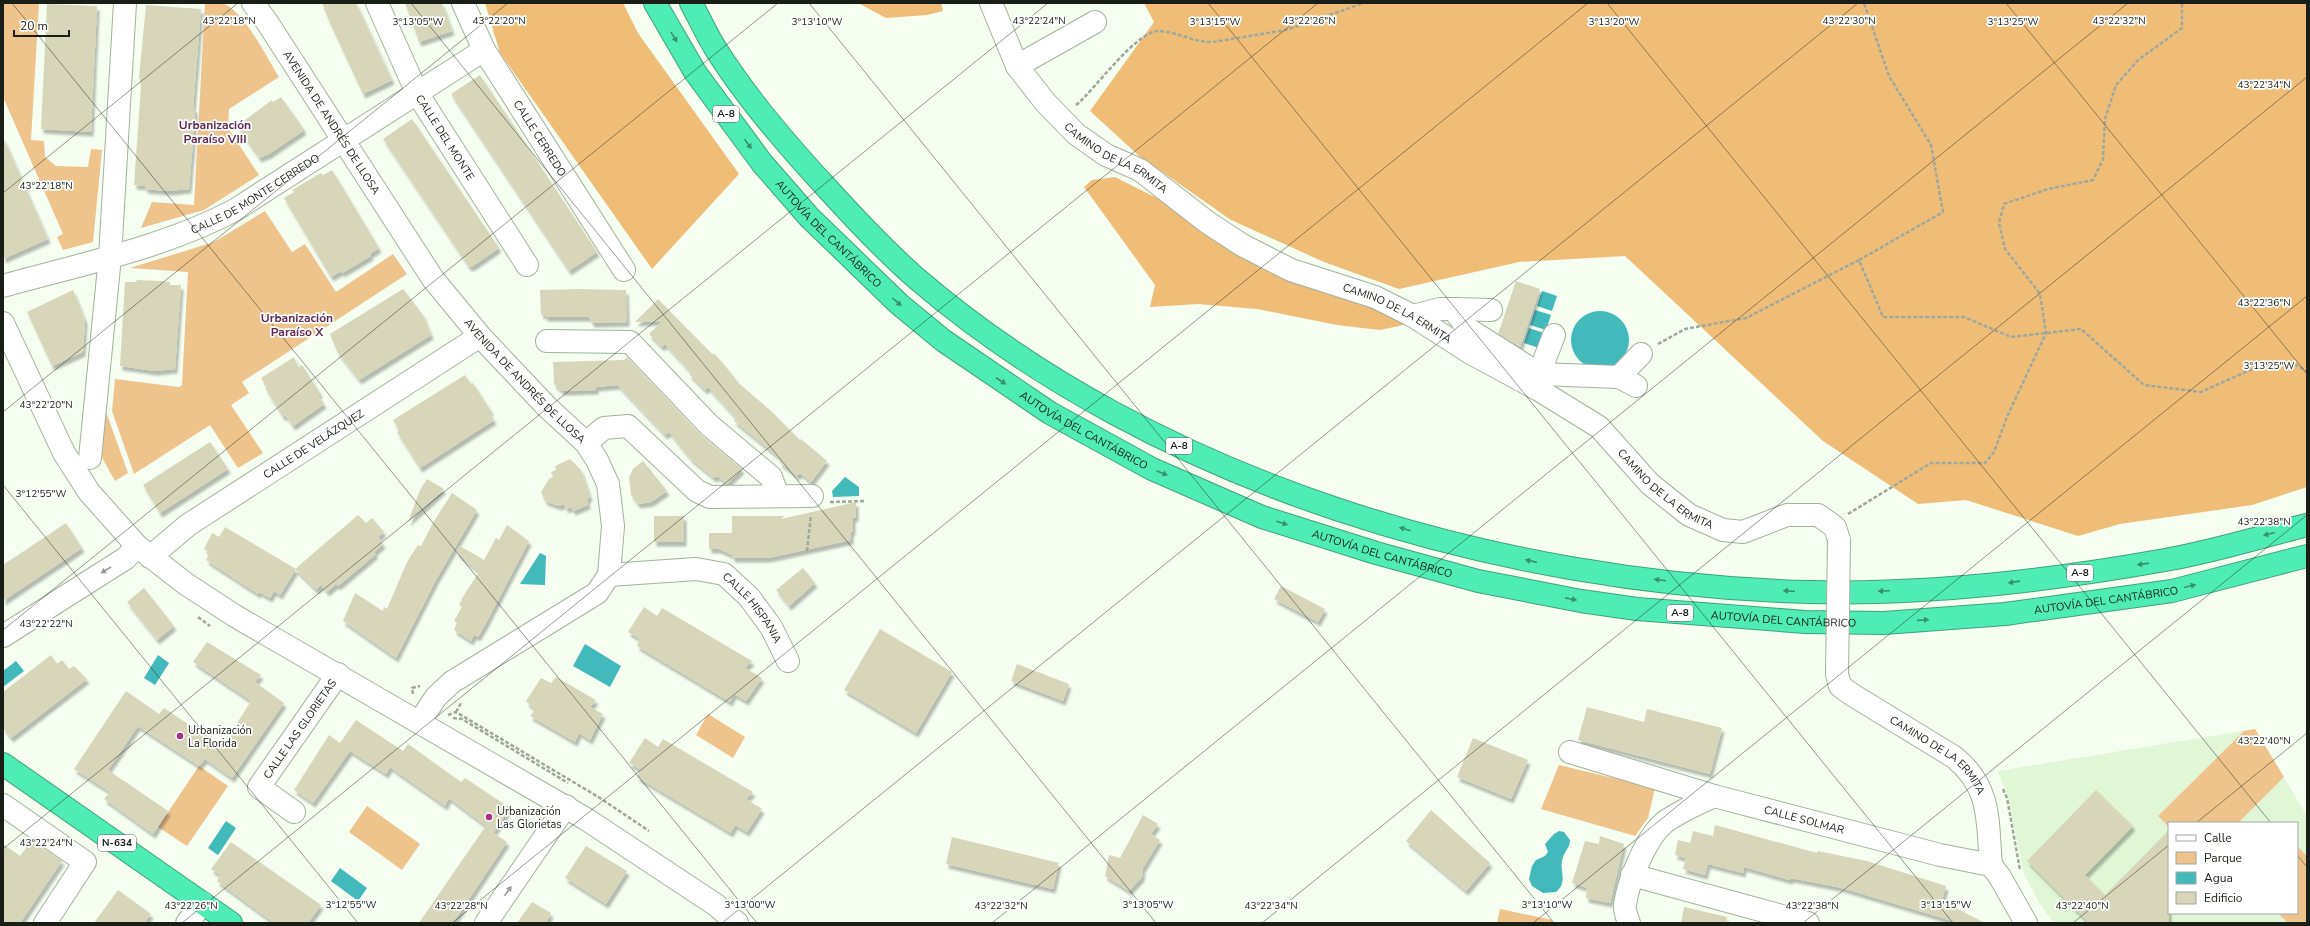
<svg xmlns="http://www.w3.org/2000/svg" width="2310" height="926" font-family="'Nunito Sans',sans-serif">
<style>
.built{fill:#e1f5d7;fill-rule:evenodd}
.green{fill:#eec38c}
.forest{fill:#f0bd79}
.water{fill:#42b9ba}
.building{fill:#d7d6bb;filter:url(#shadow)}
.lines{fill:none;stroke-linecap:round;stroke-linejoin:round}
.minor-casing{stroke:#a3b29c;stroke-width:24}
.highway-casing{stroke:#3da47d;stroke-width:24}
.path{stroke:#9fa79b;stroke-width:2.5;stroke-dasharray:4 2;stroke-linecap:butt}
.minor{stroke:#fff;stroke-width:22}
.highway{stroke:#50ecb5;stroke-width:22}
.minor-bridge-casing{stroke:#a3b29c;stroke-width:24;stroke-linecap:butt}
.minor-bridge{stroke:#fff;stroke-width:22}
.oneway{fill:#37906d}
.oneway2{fill:#989a96}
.ticks{fill:none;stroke:#191f16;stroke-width:1;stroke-opacity:0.45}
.poi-dot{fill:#a93085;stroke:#fff;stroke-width:1.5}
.labels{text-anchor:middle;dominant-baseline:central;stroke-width:3.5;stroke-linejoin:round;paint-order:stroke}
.shield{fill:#fff;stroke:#5e625c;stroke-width:1}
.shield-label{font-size:10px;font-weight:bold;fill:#191f16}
.street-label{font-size:11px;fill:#191f16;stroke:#fff}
.poi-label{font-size:11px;fill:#191f16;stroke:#fff;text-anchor:start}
.neighbourhood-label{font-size:12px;font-weight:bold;fill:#642950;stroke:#fff}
.ticks-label{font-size:10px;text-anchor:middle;fill:#191f16;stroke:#fff;stroke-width:3.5;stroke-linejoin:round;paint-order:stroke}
</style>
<defs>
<filter id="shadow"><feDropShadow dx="2.5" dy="4.5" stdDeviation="1" flood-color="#0004"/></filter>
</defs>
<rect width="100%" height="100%" fill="#f5fef0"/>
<path class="built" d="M2255,729l52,87v107h-253l-14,-19 -16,-30 -16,-77 -10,-26zM2169,823h128v90h-128z"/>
<path class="green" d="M3,3h36l-8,137 13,1 1,16 11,9 32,1 3,-18 11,1 -9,92 -30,8 -6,-13 6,-3 -60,-137z
M205,3c5,0 11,-1 16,0 22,5 46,55 58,74l-50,32 -1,19 31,47 -55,35 -63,18 11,-26 42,3z
M265,211l27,41 13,-8 31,48 57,-38 14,20 -165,108 7,11 -18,12 32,48 -25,15 -28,-43 -76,49 -22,-63 3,-32 64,8 3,-2 6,-113 -58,-4 84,-26z
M105,409l23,64 -13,8 -18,-32z
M708,714l37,23 -12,21 -37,-23z
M2255,729l29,48 -46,46h-69v4l-11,-11 86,-85z
M1559,765l96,23 -7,30 -13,18 -94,-27z
M199,766l29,20 -41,60 -29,-19z
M367,806l53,38 -18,26 -53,-38z
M2297,846l10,10v67h-19l-10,-10h19z
M1500,909l52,11v3h-55z"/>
<path class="forest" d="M485,3h138l15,30 101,141 -87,95 -152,-216z
M858,3h83l2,8 -16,4 -41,3z
M1144,3h1163v484l-55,18 -132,19 -42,12 -112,-36 -48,4 -95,-63 -198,-185 -106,6 -120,27 -75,-27 -93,-42 -93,-65 -48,-44 64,-89z
M1115,177l293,147 -28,6 -43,-5 -80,-16 -59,-5 -48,3 5,-22 -71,-98 8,-7z"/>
<path class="water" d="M1542,291l15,5 -5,15 -15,-5z
M1535,310l16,5 -5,15 -16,-5z
M1571 340a29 29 0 1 1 58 0a29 29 0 1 1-58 0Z
M1529,328l15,5 -5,15 -15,-5z
M845,477l14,10v9l-26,1 -1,-6z
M540,553l6,3 -1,29 -25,-1z
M585,644l36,22 -11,21 -37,-21z
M158,655l11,8 -14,22 -11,-7z
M16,661l8,10 -21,16v-16z
M226,821l10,7 -18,27 -10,-7z
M1559,831l5,1 6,8c0,7 -5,11 -7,17 -5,14 6,24 -7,35l-13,1 -11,-7 -3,-7 3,-13 4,-6 9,-4 3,-4 -3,-8 9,-10z
M340,868l27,20 -9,13 -27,-20z"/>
<path class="building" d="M322,3h34l36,77 -29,14 -33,-71z
M405,3h37l10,28 -33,11z
M47,4l50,2 -6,126 -50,-3z
M146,5l55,4 -8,99h2v10l-6,71 -21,2 -23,-2v-3l-11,-1 7,-99 -2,-9z
M480,75l117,177 -28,19 -118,-177z
M281,97l22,31v3l-34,23 -10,4 -22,-32 35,-26 1,2z
M412,119l87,129 -26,18 -4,1 -86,-128z
M3,137l45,102 -45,20z
M332,170l47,78 -9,6 1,2 -29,17 -1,-2 -10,6 -47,-79 10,-6 -2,-2 29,-17 2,2z
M137,280l24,1 9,1v3h11l-6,84 -20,2 -35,-5 5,-84h11z
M1516,281l24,8 -20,58 -22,-13z
M403,289l20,26 8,20 -72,45 -21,-27 -8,-19z
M578,289l48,1 1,32 -35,1 -3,-6h-44v-3l-4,1 -1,-25z
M73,290l12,30 -2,32 -31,14 -25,-54z
M658,299l55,56 1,-2 22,26 -1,1 35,30 30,30 1,-1 26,22 -16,21 -11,-9 -3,3 -18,-14 2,-3 -47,-38 2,-3 -28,-31 -3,3 -16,-16 2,-2 -26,-28 -3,3 -13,-13 13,-13 -27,1z
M294,357l4,10 4,-2 18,28 -2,2 6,9 -31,22 -8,-11 -2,2 -18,-29 2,-1 -6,-9z
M627,357l73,77 42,35 -15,15 -10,-8 -3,2 -23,-19 -22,-27 -4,3 -47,-50 -22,2v3l-34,1 -8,-7 -1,-22 71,-2z
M465,375l6,9 2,-1 18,28 -2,1 5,8 -74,48 -23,-36 2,-2 -6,-10z
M210,442l18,27 -68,44 -17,-28z
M570,459l11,11 9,27 -3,2 1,6 -15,6 -2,-4 -5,2 -2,-5 -5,2 -14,-5 -4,-9 8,-13 4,-2 -2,-5 5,-2 -1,-4z
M643,461l24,30 -16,11 -13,2 -7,-9 -2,-18 4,-8z
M427,479l17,10 -36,33 12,-32z
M452,493l25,17 -40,68 -41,80 -53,-37 12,-28 28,18 1,-4 3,2 20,-47 11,-17 3,1 13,-25z
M856,502v15l-3,1v13l-2,1v8l-83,18h-35l-1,-3 -13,-6h-10v-16h23v-17h52l-3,3z
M358,515l8,8 6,-5 12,14 -6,5 5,7 -9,8 2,2 -38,32 -2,-2 -9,8 -6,-7 -5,5 -21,-21z
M654,516h30v26h-30z
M66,523l16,25 -79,53v-36z
M507,525l22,16 -44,84 -7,12 -4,-2 -3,6 -17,-11 3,-7 -3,-2 8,-14 -3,-2 5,-10 15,-23 -23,-20 4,-6 24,14 12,-22 3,2z
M225,527l71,42 -16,26 -6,-4 -4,7 -11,-6 -1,2 -52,-34 4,-7 -6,-4 8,-16 7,4z
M803,568l12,15 -26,23 -13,-16z
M1281,586l44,23 -7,13 -44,-23z
M144,588l30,38 -17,14 -30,-38z
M644,607l13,9 5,-8 90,53 -7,7 17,10 -16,23 -12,-7 -4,8 -93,-56 3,-7 -12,-7z
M880,629l72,43 -36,61 -72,-43z
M207,642l54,33 -6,7 29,21 -52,75 -27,-19 -6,7 -61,-40 -30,44 60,41 -15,23 -49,-35 6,-7 -36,-23 52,-78 33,23 5,-6 58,39 29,-46 -58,-39z
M51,655l6,9 5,-4 7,9 5,-3 13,13 -76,59 -8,-10v-36z
M1017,664l52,20 -6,17 -52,-20z
M556,677l40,23 -6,7 13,7 -13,26 -11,-7 -4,9 -45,-26 5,-6 -9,-9 15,-23 10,5z
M1587,707l57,15 3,-13 75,19 -12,46 -132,-34z
M356,720l47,31 5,-7 53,38 4,-4 45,30 -16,24 -45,-34 -4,8 -55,-39 -4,7 -36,-23 -37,52 -19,-13 35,-55 11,8z
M645,738l13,9 5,-8 90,53 -7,7 16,10 -15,23 -12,-7 -4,8 -94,-56 4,-7 -12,-7z
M1473,738l55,22 -17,39 -54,-22z
M2096,790l37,36 -48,49 20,20 64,-65v93h-80l-62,-62z
M1431,810l59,53 -24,28 -60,-50z
M1143,815l15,9 -7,10 9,6 -17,28 -1,9 -13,14 -24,-15 4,-21 11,3z
M1715,825l102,28 1,-2 49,10 79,25 -4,15 43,22h-26l-117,-35 -51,-10 -1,2 -46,-13 -1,6 -35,-9 -3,11 -22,-6 3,-11 -11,-3 3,-15 12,3 3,-12 20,5z
M485,827l22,15 -54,81h-34z
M1600,836l24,8 -14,59 -24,-5 1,-10 -15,-5 13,-42 14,3z
M952,837l107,26 -6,26 -107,-25z
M32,840l30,21 -42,62h-17v-79l17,12z
M231,842l90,63 -13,18h-34l-57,-42 3,-6 -9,-6z
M586,846l41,25 -21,33 -41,-26z
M118,890l33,24 -7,9h-50z
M532,902l19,11 -5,10h-29z
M1684,907l43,10 -1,6h-45z"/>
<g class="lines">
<defs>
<g id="minor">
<path id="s1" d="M253,3l14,19 166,257 47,57 67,71 39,36 11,17 11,24 5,42 -4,49 -12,18 -145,89 -16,15 -16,24"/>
<path id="s2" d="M377,3l40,90 110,172"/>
<path id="s3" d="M463,3l21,47 140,220"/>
<path id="s4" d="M991,3l26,63 28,36 31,32 30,21 34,15 67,52 35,23 49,25 84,27 38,19 56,36 70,38 60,37 51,57 39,31 34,15 20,2 44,-17h31l17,12 4,13"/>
<path d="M1017,66l78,-44"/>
<path id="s5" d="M3,286c78,-22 160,-38 232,-76l249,-160"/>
<path d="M1453,309l38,1"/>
<path d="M1413,316l27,-7h13l15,20 71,45 80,3 22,-23"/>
<path d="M3,323l61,130 25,39 48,54 49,38 49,32 351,203 130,86 21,18"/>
<path d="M547,341l83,1 79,83 62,52 7,19"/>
<path d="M1539,374l15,-39"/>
<path d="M1619,377l17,9"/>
<path d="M586,443l18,-15 24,-2 69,65 13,6 102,-1"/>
<path d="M90,458l20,-201 15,-254"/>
<path id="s6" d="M150,557l38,-32 292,-189"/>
<path id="s7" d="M609,575l87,-6 28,5 25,23 22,30 17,34"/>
<path d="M3,636l123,-78 11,-12"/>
<path id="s8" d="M1837,674l3,12 11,8 103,63c38,31 33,63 37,108"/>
<path d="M1570,752l144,44"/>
<path d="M3,805l82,57 -40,61"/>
<path id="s9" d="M294,812l-35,-25 79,-113"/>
<path d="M1632,875l176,48"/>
<path d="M187,923l16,-20"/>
<path d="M486,923l80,-117"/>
<path id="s10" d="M1629,923c-2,-6 -5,-13 -4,-18 3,-23 21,-68 40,-83 15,-11 32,-18 49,-26l226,59 51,10 9,12 26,46"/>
</g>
<g id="highway">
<path id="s11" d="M655,3l40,69 67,91 47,54 90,87 45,37 106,72 102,56 110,48 114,36 102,28 103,20 56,8 168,13 79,1 121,-9 167,-23 135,-35"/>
<path d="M691,3c9,16 16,33 26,48 31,49 70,94 109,136 29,32 58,63 90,91 239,205 583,306 893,314 118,3 239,-11 356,-32 47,-8 95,-23 142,-35"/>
<path d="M3,764l228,159"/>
</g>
</defs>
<use href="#minor" class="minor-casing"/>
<use href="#highway" class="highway-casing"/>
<path class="path" d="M1076,105c18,-14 61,-76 84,-74 18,1 35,12 53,11l73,-12 78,-27
M1859,260l84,-48 -12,-67 -42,-69 -25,-73
M1658,344l27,-15 61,-11 113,-58 24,57h81l47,20 70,-8 63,56 57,7 60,-27 29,-3 17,9
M830,502l36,-1
M1848,514l83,-51h54l9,-11 13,-35 39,-84 -6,-39 -35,-45 -6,-26 5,-19 44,-15 45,-9 10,-21 2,-40 11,-34 22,-25 44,-32v-25
M807,551l4,-36
M198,617l12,9
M413,694l-1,-6 8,-2
M456,712l5,-9
M448,715l8,-3 144,86 49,33
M453,718l9,1 106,64
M2003,789l4,9 13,72"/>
<use href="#minor" class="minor"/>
<use href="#highway" class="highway"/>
<defs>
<path id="minor-bridge" d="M1837,674l2,-134"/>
</defs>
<use href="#minor-bridge" class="minor-bridge-casing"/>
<use href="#minor-bridge" class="minor-bridge"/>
</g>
<defs><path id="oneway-solid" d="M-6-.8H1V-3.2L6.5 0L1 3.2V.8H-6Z"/></defs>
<g class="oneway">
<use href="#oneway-solid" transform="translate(674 37) rotate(59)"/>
<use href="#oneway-solid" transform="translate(748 144) rotate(54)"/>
<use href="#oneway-solid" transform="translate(897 302) rotate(42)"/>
<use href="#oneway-solid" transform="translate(1001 381) rotate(33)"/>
<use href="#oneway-solid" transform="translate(1162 473) rotate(23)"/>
<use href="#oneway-solid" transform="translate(1282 523) rotate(18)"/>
<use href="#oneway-solid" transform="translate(1405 529) rotate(-164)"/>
<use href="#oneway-solid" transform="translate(2269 534) rotate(166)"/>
<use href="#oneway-solid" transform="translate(1531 561) rotate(-167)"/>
<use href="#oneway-solid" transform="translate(2143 564) rotate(172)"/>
<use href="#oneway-solid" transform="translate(1660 580) rotate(-173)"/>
<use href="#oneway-solid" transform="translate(2014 582) rotate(172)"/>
<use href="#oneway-solid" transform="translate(2190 586) rotate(-14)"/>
<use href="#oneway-solid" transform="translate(1789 591) rotate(-176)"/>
<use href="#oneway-solid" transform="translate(1884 591) rotate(178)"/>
<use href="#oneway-solid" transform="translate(1571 599) rotate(11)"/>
<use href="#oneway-solid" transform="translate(1923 620) rotate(-4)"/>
</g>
<g class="oneway2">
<use href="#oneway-solid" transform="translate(106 570) rotate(148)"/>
<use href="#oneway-solid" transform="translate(508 891) rotate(-55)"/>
</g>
<path class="ticks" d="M12,3l745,920M411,3l745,920M809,3l745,920M1208,3l745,920M1607,3l664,820M2006,3l301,371M3,193l235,-190M3,412l505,-409M3,485l355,438M3,630l775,-627M2196,823l111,-90M3,849l1045,-846M2297,855l10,12M182,923l1136,-920M452,923l1136,-920M722,923l1136,-920M992,923l1136,-920M1262,923l1045,-846M1533,923l774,-627M1803,923l504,-408M2073,923l96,-78"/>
<g class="poi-dot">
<circle cx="180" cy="736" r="4"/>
<circle cx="489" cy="817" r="4"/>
</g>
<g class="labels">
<g class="shield">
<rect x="713" y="106" width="26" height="16" rx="3"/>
<rect x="1166" y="438" width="26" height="16" rx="3"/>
<rect x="2067" y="565" width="26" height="16" rx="3"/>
<rect x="1667" y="605" width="26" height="16" rx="3"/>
<rect x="98" y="835" width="38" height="16" rx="3"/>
</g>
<g class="shield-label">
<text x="726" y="114">A-8</text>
<text x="1179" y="446">A-8</text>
<text x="2080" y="573">A-8</text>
<text x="1680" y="613">A-8</text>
<text x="117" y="843">N-634</text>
</g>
<g class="street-label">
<text stroke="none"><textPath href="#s1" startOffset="143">AVENIDA DE ANDRÉS DE LLOSA</textPath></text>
<text stroke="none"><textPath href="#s2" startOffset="151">CALLE DEL MONTE</textPath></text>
<text stroke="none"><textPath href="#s3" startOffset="156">CALLE CERREDO</textPath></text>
<text stroke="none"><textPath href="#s4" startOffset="205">CAMINO DE LA ERMITA</textPath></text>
<text stroke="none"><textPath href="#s5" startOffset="270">CALLE DE MONTE CERREDO</textPath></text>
<text stroke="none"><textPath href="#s11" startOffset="290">AUTOVÍA DEL CANTÁBRICO</textPath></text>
<text stroke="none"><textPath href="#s4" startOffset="529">CAMINO DE LA ERMITA</textPath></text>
<text stroke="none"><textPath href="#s1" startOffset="467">AVENIDA DE ANDRÉS DE LLOSA</textPath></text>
<text stroke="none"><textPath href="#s11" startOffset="614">AUTOVÍA DEL CANTÁBRICO</textPath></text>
<text stroke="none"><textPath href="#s6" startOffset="199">CALLE DE VELÁZQUEZ</textPath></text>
<text stroke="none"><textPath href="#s4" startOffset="853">CAMINO DE LA ERMITA</textPath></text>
<text stroke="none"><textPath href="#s11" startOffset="938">AUTOVÍA DEL CANTÁBRICO</textPath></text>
<text stroke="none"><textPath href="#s11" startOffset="1670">AUTOVÍA DEL CANTÁBRICO</textPath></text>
<text stroke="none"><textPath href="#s7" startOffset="160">CALLE HISPANIA</textPath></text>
<text stroke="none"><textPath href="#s11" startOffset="1346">AUTOVÍA DEL CANTÁBRICO</textPath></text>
<text stroke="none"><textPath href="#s9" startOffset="114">CALLE LAS GLORIETAS</textPath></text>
<text stroke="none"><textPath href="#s8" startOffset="133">CAMINO DE LA ERMITA</textPath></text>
<text stroke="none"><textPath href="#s10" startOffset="261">CALLE SOLMAR</textPath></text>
</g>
<g class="poi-label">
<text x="188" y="730">Urbanización<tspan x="188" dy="13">La Florida</tspan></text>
<text x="497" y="811">Urbanización<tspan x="497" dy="13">Las Glorietas</tspan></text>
</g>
<g class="neighbourhood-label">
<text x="215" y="125">Urbanización<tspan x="215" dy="14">Paraíso VIII</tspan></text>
<text x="297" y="318">Urbanización<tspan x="297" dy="14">Paraíso X</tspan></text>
</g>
</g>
<g class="ticks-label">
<text x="229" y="24">43°22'18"N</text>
<text x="499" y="24">43°22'20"N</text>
<text x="1039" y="24">43°22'24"N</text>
<text x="2119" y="24">43°22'32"N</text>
<text x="1309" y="24">43°22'26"N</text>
<text x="1849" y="24">43°22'30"N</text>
<text x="418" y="25">3°13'05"W</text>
<text x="817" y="25">3°13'10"W</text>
<text x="1215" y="25">3°13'15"W</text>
<text x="1614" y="25">3°13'20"W</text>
<text x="2013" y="25">3°13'25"W</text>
<text x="2264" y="88">43°22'34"N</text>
<text x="46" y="189">43°22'18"N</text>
<text x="2264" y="306">43°22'36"N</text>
<text x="2269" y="369">3°13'25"W</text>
<text x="46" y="408">43°22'20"N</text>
<text x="41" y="497">3°12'55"W</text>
<text x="2264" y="525">43°22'38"N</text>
<text x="46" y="627">43°22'22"N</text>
<text x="2264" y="744">43°22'40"N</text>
<text x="46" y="846">43°22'24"N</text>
<text x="351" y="908">3°12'55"W</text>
<text x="750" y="908">3°13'00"W</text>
<text x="1148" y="908">3°13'05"W</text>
<text x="1547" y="908">3°13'10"W</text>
<text x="1946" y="908">3°13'15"W</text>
<text x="191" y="909">43°22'26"N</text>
<text x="461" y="909">43°22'28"N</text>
<text x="1001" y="909">43°22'32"N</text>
<text x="1271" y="909">43°22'34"N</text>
<text x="1812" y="909">43°22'38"N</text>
<text x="2082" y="909">43°22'40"N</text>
</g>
<rect width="2310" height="926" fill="none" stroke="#191f16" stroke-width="8"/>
<rect x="2168" y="822" width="130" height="92" fill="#ffffff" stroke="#a3a5a2"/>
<rect x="2176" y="835" width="20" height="6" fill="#ffffff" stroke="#a3a5a2"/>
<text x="2204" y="842" font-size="12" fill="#191f16">Calle</text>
<rect x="2176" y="852" width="20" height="12" fill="#eec38c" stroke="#a3a5a2"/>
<text x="2204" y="862" font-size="12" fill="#191f16">Parque</text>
<rect x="2176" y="872" width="20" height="12" fill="#42b9ba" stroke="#a3a5a2"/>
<text x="2204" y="882" font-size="12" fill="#191f16">Agua</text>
<rect x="2176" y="892" width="20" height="12" fill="#d7d6bb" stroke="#a3a5a2"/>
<text x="2204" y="902" font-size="12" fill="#191f16">Edificio</text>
<path d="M14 30v6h55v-6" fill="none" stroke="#191f16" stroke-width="2"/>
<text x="20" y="30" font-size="12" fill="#191f16" stroke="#ffffff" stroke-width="3" paint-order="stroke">20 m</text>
</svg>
